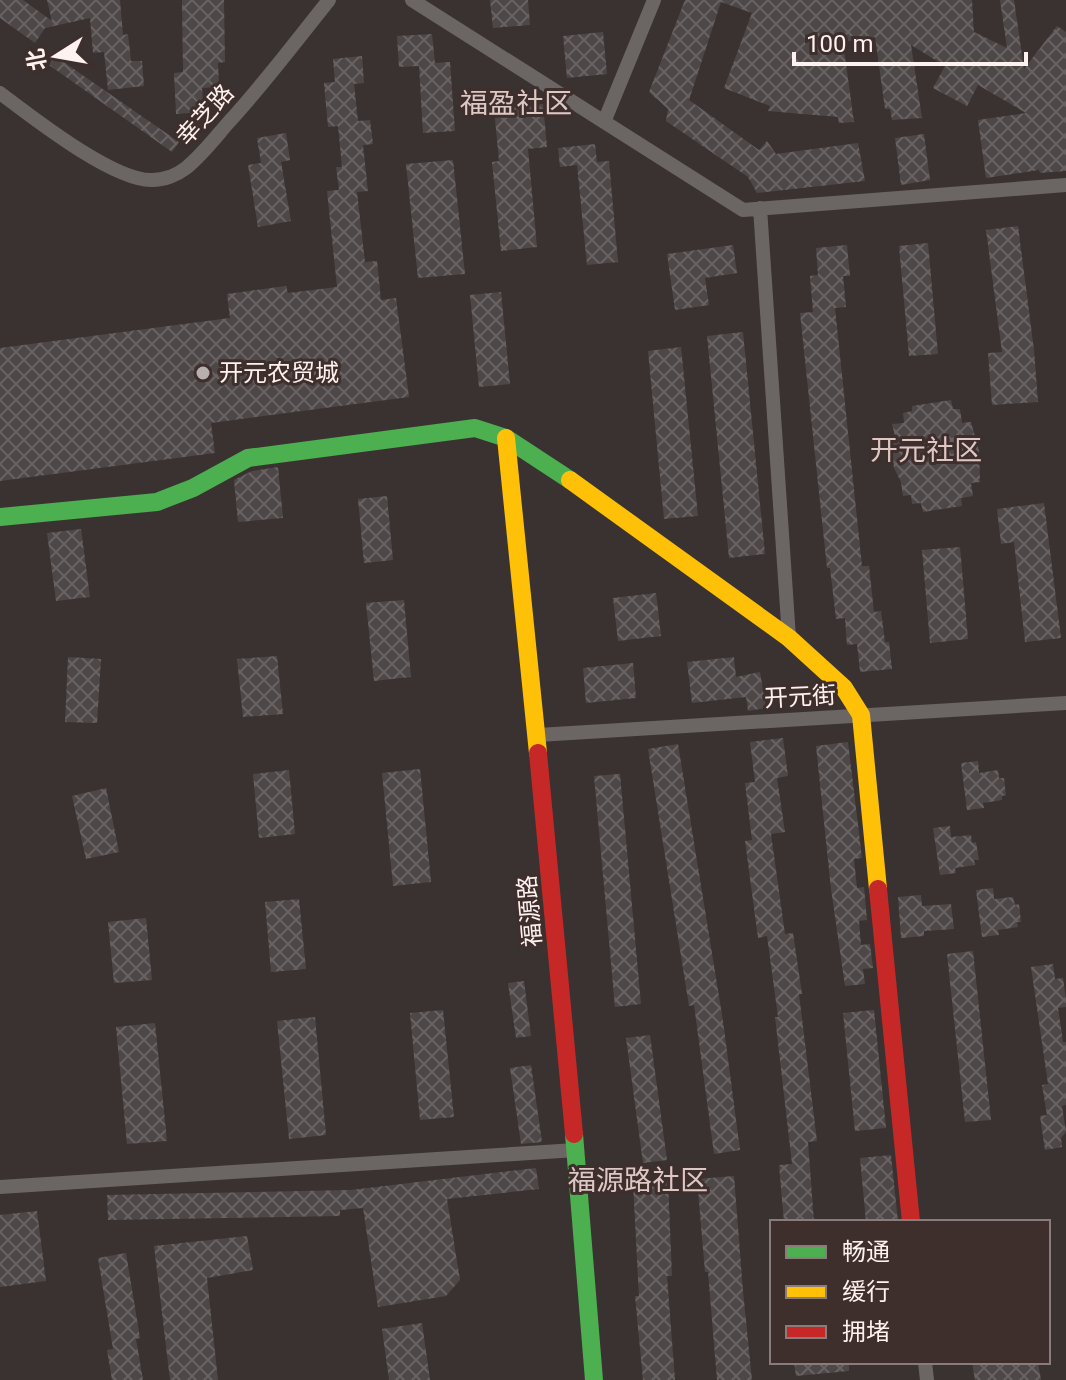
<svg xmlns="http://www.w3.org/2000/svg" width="1066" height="1380" font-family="Roboto,'Noto Sans SC',sans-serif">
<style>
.building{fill:url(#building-cross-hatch)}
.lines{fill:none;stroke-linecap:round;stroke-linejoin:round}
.street{stroke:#6b6564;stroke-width:14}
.fast{stroke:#4caf50;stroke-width:18}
.slow{stroke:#ffc107;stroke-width:18}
.jam{stroke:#c62828;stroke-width:18}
.poi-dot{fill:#b9afad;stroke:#3e2e2c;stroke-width:3}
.labels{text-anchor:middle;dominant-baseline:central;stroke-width:6;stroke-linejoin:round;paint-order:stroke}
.street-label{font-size:24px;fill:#fdf2f0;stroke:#3e2e2c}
.poi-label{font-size:24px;fill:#fdf2f0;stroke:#3e2e2c;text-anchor:start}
.quarter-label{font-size:28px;fill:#dec8c6;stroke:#3e2e2c}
</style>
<defs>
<pattern id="building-cross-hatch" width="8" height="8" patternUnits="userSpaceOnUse" patternTransform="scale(2)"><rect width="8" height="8" fill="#4d4747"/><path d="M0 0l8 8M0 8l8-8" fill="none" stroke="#686262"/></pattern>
</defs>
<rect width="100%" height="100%" fill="#3a3230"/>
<path class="building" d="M0,0h23l29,21 -5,-21h73l3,35 5,-1 3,27h11l2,25 -36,4 -4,-38 -11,1 -3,-35 -45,10 -10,15 -35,-25z
M182,0h42l1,62 -7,1 1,24 -17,1 2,24 -28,2 -2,-41 9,-1z
M490,0h38l2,25 -37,3z
M685,0h287l2,32 33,16 -7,-48h14l10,69 33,-43 9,6v139l-26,2 -1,-3 -53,8 -8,-58 48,-7 -48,-28 -11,21 -34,-18 12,-22 -34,-21 11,73 -30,2 -2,-11h-5l-10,-72 -32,5 11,80 -15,1 -1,-6 -70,-6 2,-5 -46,-18 28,-75 -31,-11 -32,98 70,50 8,-9 9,13 82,-11 7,38 -108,12 -9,-16 -82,-56 2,-12 -19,-17z
M603,32l4,42 -40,4 -4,-42z
M432,34l3,29 15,-1 5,69 -32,2 -4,-67 -20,1 -2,-31z
M55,56l124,86 -7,10 -123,-87z
M362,56l2,27 -10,1 4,37 12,-1 3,24 -10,1 5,46 -11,1 8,70 12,-1 4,39 15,-2 13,99 -198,26 4,30 -215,28v-133l230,-30 -3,-24 59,-8 2,7 49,-6 -10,-96 12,-1 -3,-23h6l-4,-41 -10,1 -4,-44 11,-1 -2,-23z
M543,104l4,43 -19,2 9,98 -36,4 -9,-89 7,-1 -5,-52z
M286,133l4,27 -9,2 10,59 -33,6 -10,-62 13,-2 -4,-25z
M924,134l6,46 -29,5 -6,-47z
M595,144l2,18 12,-1 9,101 -31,3 -10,-100 -17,2 -2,-19z
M453,160l12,114 -47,4 -12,-114z
M1018,226l16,124 4,52 -46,3 -4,-52 14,-1 -16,-122z
M928,243l10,111 -29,2 -10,-110z
M733,245l4,28 -32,5 4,27 -34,5 -8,-56z
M847,245l3,31h-7l3,31 -11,1 27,258h7l5,46 7,-1 4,31h4l3,27 -32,3 -3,-28 -10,1 -2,-27 -9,1 -6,-51h-3l-27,-255 13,-1 -3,-36 8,-1 -2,-27z
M501,292l9,92 -31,3 -9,-92z
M743,332l22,222 -36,4 -22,-222z
M681,347l17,169 -34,3 -16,-168z
M951,400l2,9h7l2,14 9,-1 8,29 1,31 -9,1 2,13 -12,2 1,8 -39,6 -2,-9 -9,1 -1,-9 -8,1 -2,-14 -7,-14 -2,-15 3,-17 -3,-12 12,-1 -1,-10 9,-2v-5z
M278,467l5,51 -45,4 -4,-42 18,-9z
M387,496l6,64 -29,3 -6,-64z
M1044,503l17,135 -36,4 -11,-100 -13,2 -4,-35z
M81,529l9,68 -34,4 -9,-68z
M960,547l8,92 -38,4 -8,-93z
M656,593l5,43 -43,5 -5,-43z
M404,600l7,77 -37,4 -8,-78z
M277,656l6,58 -40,3 -6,-58z
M68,657l33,2 -4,64 -32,-1z
M734,657l2,20 24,-5 6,36 -18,3 -2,-14 -54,6 -5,-41z
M633,663l3,35 -50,5 -3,-35z
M783,738l5,38 -11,2 8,54 -14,2 14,100 8,-1 9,61h-3l18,147 -9,1 6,80h-30l-5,-57 13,-1 -17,-147h3l-11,-81 -9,2 -13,-97 7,-1 -7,-57 10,-1 -5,-40z
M848,742l14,116 -8,1 3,29 7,-1 3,33 -8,1 2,24 9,-1 3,24 -10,1 2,15 -20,2 -14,-97 -15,-143z
M678,744l45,277 17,129 -26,4 -20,-149 -5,1 -41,-257z
M978,761l1,12 19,-3 1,8h5l2,17 -4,1v4l-19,3 1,5 -17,2 -6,-47z
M420,769l11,113 -38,4 -11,-113z
M289,770l6,64 -36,4 -6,-64z
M620,774l21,230 -26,3 -21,-231z
M106,788l13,64 -33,7 -14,-63z
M950,826l1,11 20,-2 1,8 4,-1 3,18h-5l1,5 -20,3 1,5 -16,2 -7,-47z
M993,888l1,11 19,-2 2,8 4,-1 2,18h-4l1,5 -20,3 1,5 -17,2 -6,-47z
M921,895l1,11 29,-2 3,25 -30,2v5l-23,2 -3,-41z
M299,899l7,70 -35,3 -6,-70z
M146,918l6,62 -38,3 -6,-61z
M973,951l18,169 -26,2 -18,-168z
M1053,964l2,15 8,-1 3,21v8l-8,1 5,34h3v63l-4,1 4,26 -5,6 1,9 -17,3 -5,-34 7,-1 -5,-30 6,-1 -17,-117z
M524,981l7,55 -15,2 -8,-55z
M443,1010l11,107 -34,3 -10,-107z
M874,1010l12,118 -31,3 -12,-118z
M315,1017l11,118 -37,4 -12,-118z
M155,1023l12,118 -40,3 -11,-117z
M650,1035l17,125 -24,3 -17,-125z
M531,1065l11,77 -21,2 -11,-76z
M891,1155l7,67h-32l-6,-64z
M536,1168l3,21 -92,10 13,81 -14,16 -68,11 -15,-99 -23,2v6l-232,4 -1,-25 244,-5z
M734,1176l9,115 9,89h-35l-9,-108h-3l-8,-93z
M668,1181l4,95h-5l8,104h-32l-8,-84h4l-6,-112z
M37,1211l9,70 -46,6v-72z
M247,1236l6,34 -46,8 11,102h-48l-16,-134z
M126,1253l14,85 -4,1 7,41h-31l-5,-30 6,-1 -15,-91z
M422,1323l8,57h-41l-7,-51z
M794,1362h55v9l-53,5z
M972,1362h66l3,18h-66z"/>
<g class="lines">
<path class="street" d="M412,0l331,210 323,-25
M0,93c32,24 113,88 152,87 12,0 25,-5 34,-12 16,-13 29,-30 42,-45 36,-39 68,-82 101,-123
M604,122l50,-122
M760,208l29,430
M538,735l528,-32
M0,1187l576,-37
M925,1362l2,18"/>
<path class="fast" d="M0,517l157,-15 36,-14 55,-30 227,-30 31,10 64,42
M574,1134l20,246"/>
<path class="slow" d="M506,438l32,315
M570,480l219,158 55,50 17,27 17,174"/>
<path class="jam" d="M538,753l36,381
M878,889l33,333"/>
</g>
<circle class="poi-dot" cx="203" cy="373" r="8"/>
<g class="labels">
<g class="street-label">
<text transform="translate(205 115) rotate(-48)">幸芝路</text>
<text transform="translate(800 697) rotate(-3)">开元街</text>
<text transform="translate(530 911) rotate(-95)">福源路</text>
</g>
<g class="poi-label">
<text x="219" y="373">开元农贸城</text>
</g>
<g class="quarter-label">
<text x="516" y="103">福盈社区</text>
<text x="926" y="450">开元社区</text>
<text x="638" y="1180">福源路社区</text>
</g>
</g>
<rect x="770" y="1220" width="280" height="144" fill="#3e2e2c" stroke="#8a7c7a" stroke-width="2"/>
<rect x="786" y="1246" width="40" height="12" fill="#4caf50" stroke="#8a7c7a" stroke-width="2"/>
<text x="842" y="1260" font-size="24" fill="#fdf2f0">畅通</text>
<rect x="786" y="1286" width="40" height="12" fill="#ffc107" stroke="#8a7c7a" stroke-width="2"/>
<text x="842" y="1300" font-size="24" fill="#fdf2f0">缓行</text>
<rect x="786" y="1326" width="40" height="12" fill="#c62828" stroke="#8a7c7a" stroke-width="2"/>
<text x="842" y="1340" font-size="24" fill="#fdf2f0">拥堵</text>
<g transform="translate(56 56) rotate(259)" stroke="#3e2e2c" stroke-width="6" paint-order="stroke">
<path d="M0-6L14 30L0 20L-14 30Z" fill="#fdf2f0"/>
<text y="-12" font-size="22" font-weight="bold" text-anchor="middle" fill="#fdf2f0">北</text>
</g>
<path d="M794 52v12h232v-12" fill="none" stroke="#fdf2f0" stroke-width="4"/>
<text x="806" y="52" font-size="24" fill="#fdf2f0" stroke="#3e2e2c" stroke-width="6" paint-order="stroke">100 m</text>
</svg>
